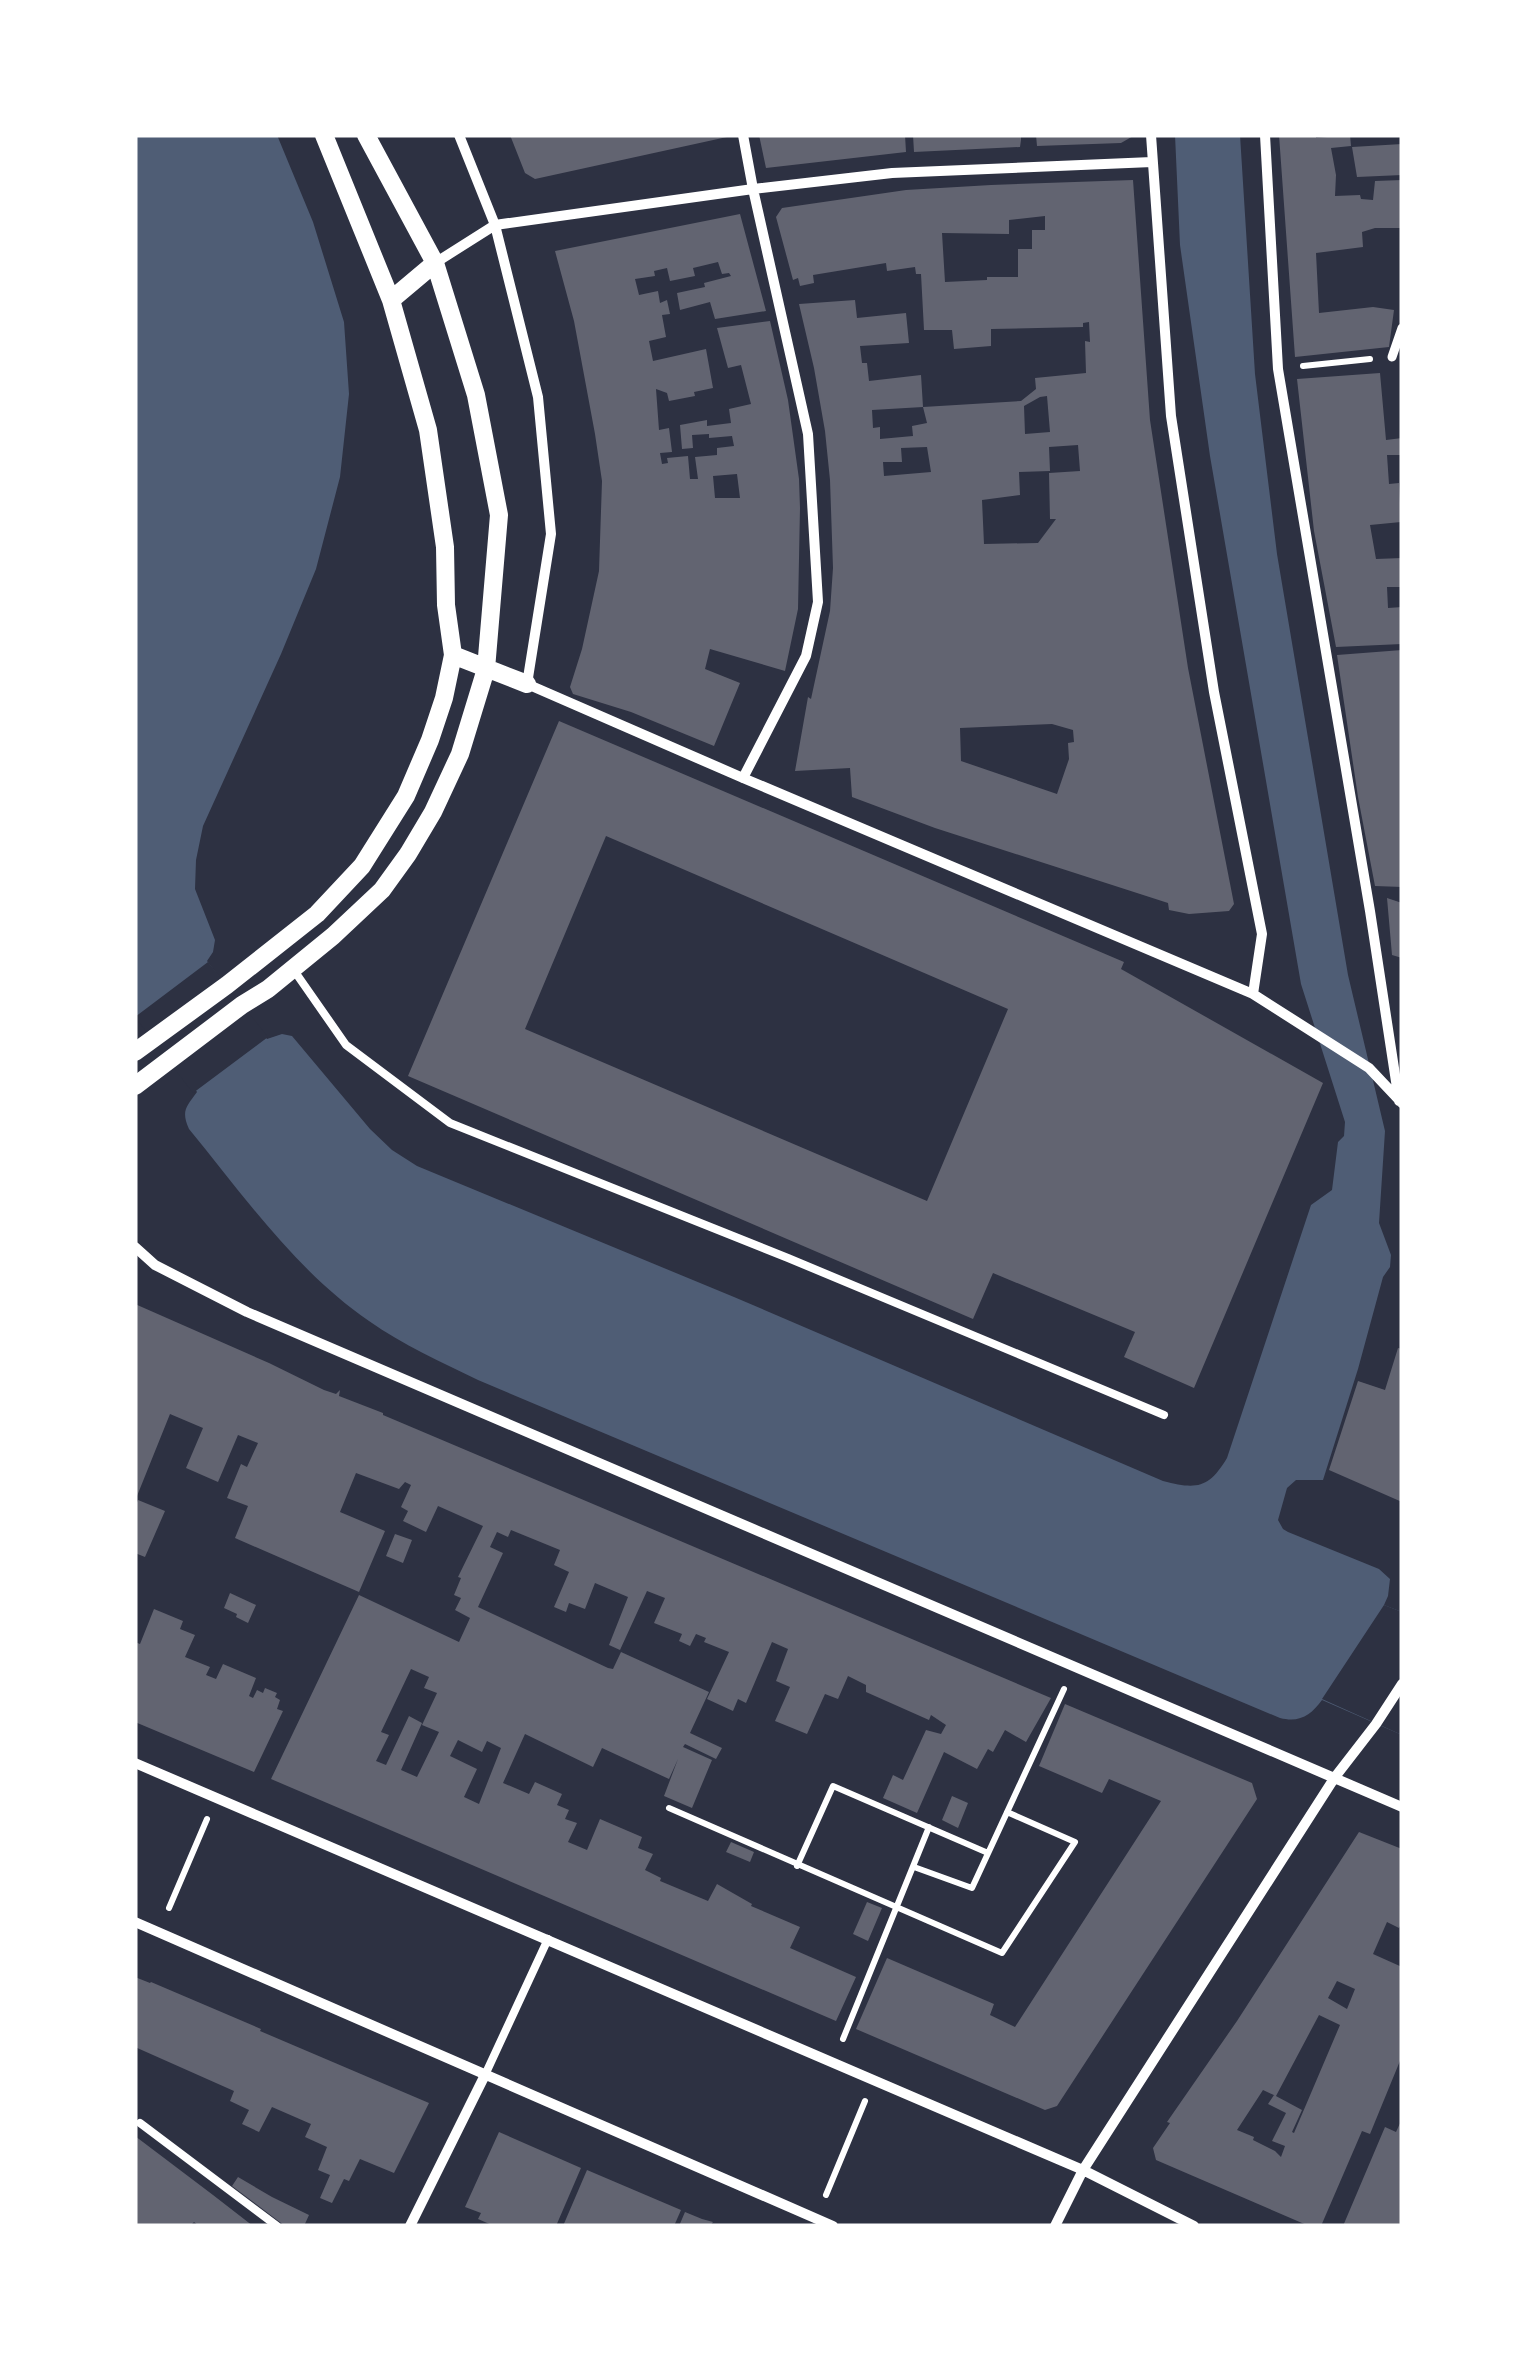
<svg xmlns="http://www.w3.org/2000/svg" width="1537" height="2361" font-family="Quicksand,sans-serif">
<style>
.water{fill:#4f5d75}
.pier{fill:#2d3142}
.building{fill:#626471;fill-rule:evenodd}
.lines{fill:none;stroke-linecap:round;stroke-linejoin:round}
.path{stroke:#fff;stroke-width:6}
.service{stroke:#fff;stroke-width:8}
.pedestrian{stroke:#fff;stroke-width:9}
.minor{stroke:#fff;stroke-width:10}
.tertiary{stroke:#fff;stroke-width:18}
</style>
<rect width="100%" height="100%" fill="#2d3142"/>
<path class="water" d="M135,135h142l36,87 31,100 5,72 -9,83 -24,92 -35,85 -78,172 -7,34 -1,29 20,51 -2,12 -6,9 56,73 4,5 15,-5 10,2 78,93 22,21 25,16 317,131 429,184c34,9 46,7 64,-23l84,-253 21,-15 6,-48 6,-6 1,-14 -44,-138 -91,-528 -30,-211 -5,-110h65l15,239 22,180 71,421 37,156 -6,92 12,32 -1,12 -7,10 -25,92 -35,111h-27l-9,8 -9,32 5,9 5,3 91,37 11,10 -2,17 -4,9 18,7v123l-80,-35c-11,15 -22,23 -42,18l-802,-338c-37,-18 -75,-35 -109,-59 -73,-50 -125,-125 -180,-192 -8,-18 -3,-22 8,-37l-27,-40 -35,-39z"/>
<path class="pier" d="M208,962l60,75 -75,56 -58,-76z
M1384,1605l18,7v123l-80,-36z"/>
<path class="building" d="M510,135h217v2l-192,42 -10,-6z
M759,135h146l1,17 -140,16z
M913,135h108v5l-1,7 -106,5z
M1036,135h99l-14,8 -84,3z
M1279,135h37v3l34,-3 1,11 -20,2 5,27 -1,21 25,-1 1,4 12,1 2,-19 27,-1v48h-27l-13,4 1,15 -47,6 3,60 54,-6 21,3 -5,37 -94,10z
M1402,144v31l-45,2 -5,-30z
M1133,180l17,240 38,248 46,236 -5,7 -40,3 -20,-4 -1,-7 -233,-75 -83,-31 -2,-29 -55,3 13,-74 3,2 19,-88 3,-43 -3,-88 -5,-49 -11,-63 -15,-64 56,-4 2,18 49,-5 3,30 -49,3 2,17h5l2,18 52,-6 2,32 -51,3 1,18 7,-1v12l33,-3 -1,-10 15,-3 -4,-16 98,-6 15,-12 -1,-11 51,-5 -1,-32 5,1 -1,-20 -6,1v4l-92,2v17l-37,3 -2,-19h-28l-3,-56h-5l-1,-7 -28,4 -1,-8 -73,12 1,8 -14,3 -2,-8 -5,2 -17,-63 6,-9 124,-18 85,-5zM1045,216v14h-13v19h-14v28h-31v3l-42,2 -3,-49 67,1v-14zM1047,396l3,36 -25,2 -1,-28 16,-9zM1078,445l2,26 -31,2 1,46h6l-18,24 -54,1 -2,-44 38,-5 -1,-23 31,-1 -1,-24zM927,447l4,25 -47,4 -1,-14h19l-1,-14zM1052,724l21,6 1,12 -6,1 1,16 -12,35 -96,-33 -1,-33z
M740,214l26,97 -51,8 -5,-17 -30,8 -3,-17 28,-6 -1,-4 27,-7 -2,-3 -7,1 -4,-12 -25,6 2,8 -25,5 -3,-13 -13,3 1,5 -20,3 4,16 19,-4 2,12 7,-3 3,14 -8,1 4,22 -17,4 4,20 53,-12 7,39 -19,4 1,4 -26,5 -2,-8 -11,-4 3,41 10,-2 3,24 -12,1 2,11 6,-1 -1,-5 21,-2 2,23h8l-3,-22 22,-2v-7l17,-2 -2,-10 -23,2v-4l-17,1 1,13 -11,1 -2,-24 27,-5v6l24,-3 -2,-14 22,-5 -10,-39 -13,3 -11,-40 53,-7 18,79 11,79 1,29 -2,101 -13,62 -75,-22 -5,20 35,14 -26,63 -83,-34 -58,-18 -3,-7 12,-38 17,-78 3,-90 -7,-47 -21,-113 -19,-70zM737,474l3,24h-25l-2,-22z
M1380,373l6,67 16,-2v17h-15l2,29 10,-1 2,39 -31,3 6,34 26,-1v29h-15l1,21 14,-1v37l-66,3 -22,-116 -17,-152z
M1402,650v237l-27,-1 -17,-89 -21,-142z
M559,721l565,241 -3,7 202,114 -129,305 -70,-31 11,-25 -142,-59 -20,46 -565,-243zM606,836l402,173 -81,192 -402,-172z
M1387,898l15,5v55l-10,-3z
M135,1304l134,59 55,27 12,4 4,-4 -1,6 44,17v2l668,283 -25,44 -21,-12 -12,22 -5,-3 -11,20 -33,-17 -27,61 -34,-15 10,-23 10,5 23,-50 15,4 5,-9 -15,-10 -2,5 -63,-28v-7l-18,-9 -10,23 -13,-5 -18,40 -32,-13 15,-34 -14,-6 12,-32 -16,-7 -26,61 -8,-4 -5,12 -26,-12 22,-47 -25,-10 2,-4 -10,-4 -6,12 -11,-5 3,-7 -28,-11 11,-25 -18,-7 -27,59 -11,-5 19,-48 -33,-14 -10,26 -16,-6 -3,9 -12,-5 15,-35 -15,-7 6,-15 -49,-20 -3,7 -11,-5 -7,15 13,6 -25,54 130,61 5,1 8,-17 88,40 -19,41 32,15 -6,11 -31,-15 -2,3 29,13 -20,48 -28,-12 14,-37 -9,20 -67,-31 -9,19 -68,-33 -22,49 26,11 6,-12 27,12 -5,11 12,5 -4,9 12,4 -9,19 19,8 13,-31 42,18 -4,11 15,6 -8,16 16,8 -1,3 48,20 9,-17 35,20 -1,2 49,21 -10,21 66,29 -20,44 -565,-242 88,-184 100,47 11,-24 -15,-8 6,-12 -7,-3 7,-17 -3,-1 25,-51 -45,-20 -12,26 -23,-11 5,-10 -7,-4 10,-22 -6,-3 -6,7 -43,-16 -16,39 45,19 -26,61 -124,-54 13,-32 -21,-8 14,-34 6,3 11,-24 -20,-8 -20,47 -32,-14 17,-40 -33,-14 -35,87zM411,1669l18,8 -5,11 13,5 -15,32 17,7 -22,45 -16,-7 21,-47 -13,-7 -23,49 -10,-4 13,-26 -8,-3zM458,1740l24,12 5,-11 14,7 -22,56 -15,-7 13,-28 -27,-13z
M1398,1348l4,1v153l-73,-32 29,-89 27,9z
M138,1500l27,11 -20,46 -10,-4v-46z
M395,1534l17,6 -9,23 -17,-7z
M230,1593l26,12 -8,18 -12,-6 1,-3 -13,-6z
M154,1609l29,12 -3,8 15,6 -10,22 25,10 -4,8 10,4 7,-15 33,14 -7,18 4,2 4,-8 6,3 2,-5 12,5 -2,4 5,3 -3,9 6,2 -29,61 -119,-50v-80l5,2z
M1065,1704l187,79 5,16 -200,307 -12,4 -189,-81 31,-71 107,46 -4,11 25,12 146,-226 -52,-22 -7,14 -63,-27z
M952,1796l16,7 -10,25 -16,-8z
M1359,1832l43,17v73l-3,6 -12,-6 -14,32 29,13v89l-32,78 -8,-3 -41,95h-12l-153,-66 -3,-12 17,-25 -3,-1 70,-101zM1337,1981l18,8 -8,20 -19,-11zM1319,2015l21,10 -46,108 -2,-1 10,-22 -28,-15 -6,9 18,9 -14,28 13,5 -4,11 -6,-6 -22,-11 1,-3 -17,-7 26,-40 13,6z
M731,1842l23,10 -4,10 -24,-10z
M867,1902l15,6 -14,33 -15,-7z
M135,1977l15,6 1,-1 110,47 -1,2 169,72 -35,70 -34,-14 -11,22 -5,-2 -12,24 -12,-5 10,-23 -12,-5 9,-23 -22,-10 6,-13 -39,-17 -13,25 -17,-8 7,-14 -19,-9 4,-10 -99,-44z
M1402,2119v107h-59l42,-99 11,5z
M499,2132l82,36 -25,58h-62l-16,-7 3,-6 -16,-6z
M135,2136l78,59 40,31h-54l-5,-4 -4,4h-55z
M587,2170l94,40 -7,16h-111z
M238,2177l34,20 37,18 -5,11h-19l-53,-40z
M685,2212l17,7 11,3 -3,4h-31z"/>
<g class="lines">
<path class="path" d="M1303,366l67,-7
M669,1808l333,145 73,-111 -68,-30
M797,1866l36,-80 155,67
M914,1867l58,21 92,-199
M169,1908l38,-89
M843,2039l86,-212
M826,2195l39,-94"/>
<path class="service" d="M293,969l53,76 104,78 338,135 376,157
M485,2075l63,-136
M140,2123l137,103"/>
<path class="pedestrian" d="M1392,357l10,-29"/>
<path class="minor" d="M459,135l36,90 43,172 13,137 -24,150 216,94 510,216 116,74 33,35
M1151,135l20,281 43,276 48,242 -9,60
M1265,135l13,234 92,542 29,190
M435,263l60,-38 258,-36 139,-16 260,-11
M743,778l63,-122 12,-54 -10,-168 -55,-245 -10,-54
M135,1247l20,18 92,47 1155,495
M135,1763l948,407 111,56
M135,1922l698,304
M410,2226l75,-151
M1055,2226l28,-56 252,-393 41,-53 26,-40"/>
<path class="tertiary" d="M391,300l44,-37
M453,655l74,29
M135,1052l92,-67 90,-71 45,-48 44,-70 24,-56 14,-42 9,-43 -7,-50 -1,-58 -17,-117 -37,-130 -67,-165
M135,1086l107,-81 26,-16 65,-53 49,-46 26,-36 25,-42 27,-58 26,-85 13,-154 -23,-120 -41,-132 -69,-128"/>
</g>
<rect width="1537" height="2361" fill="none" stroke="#ffffff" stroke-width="275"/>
</svg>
